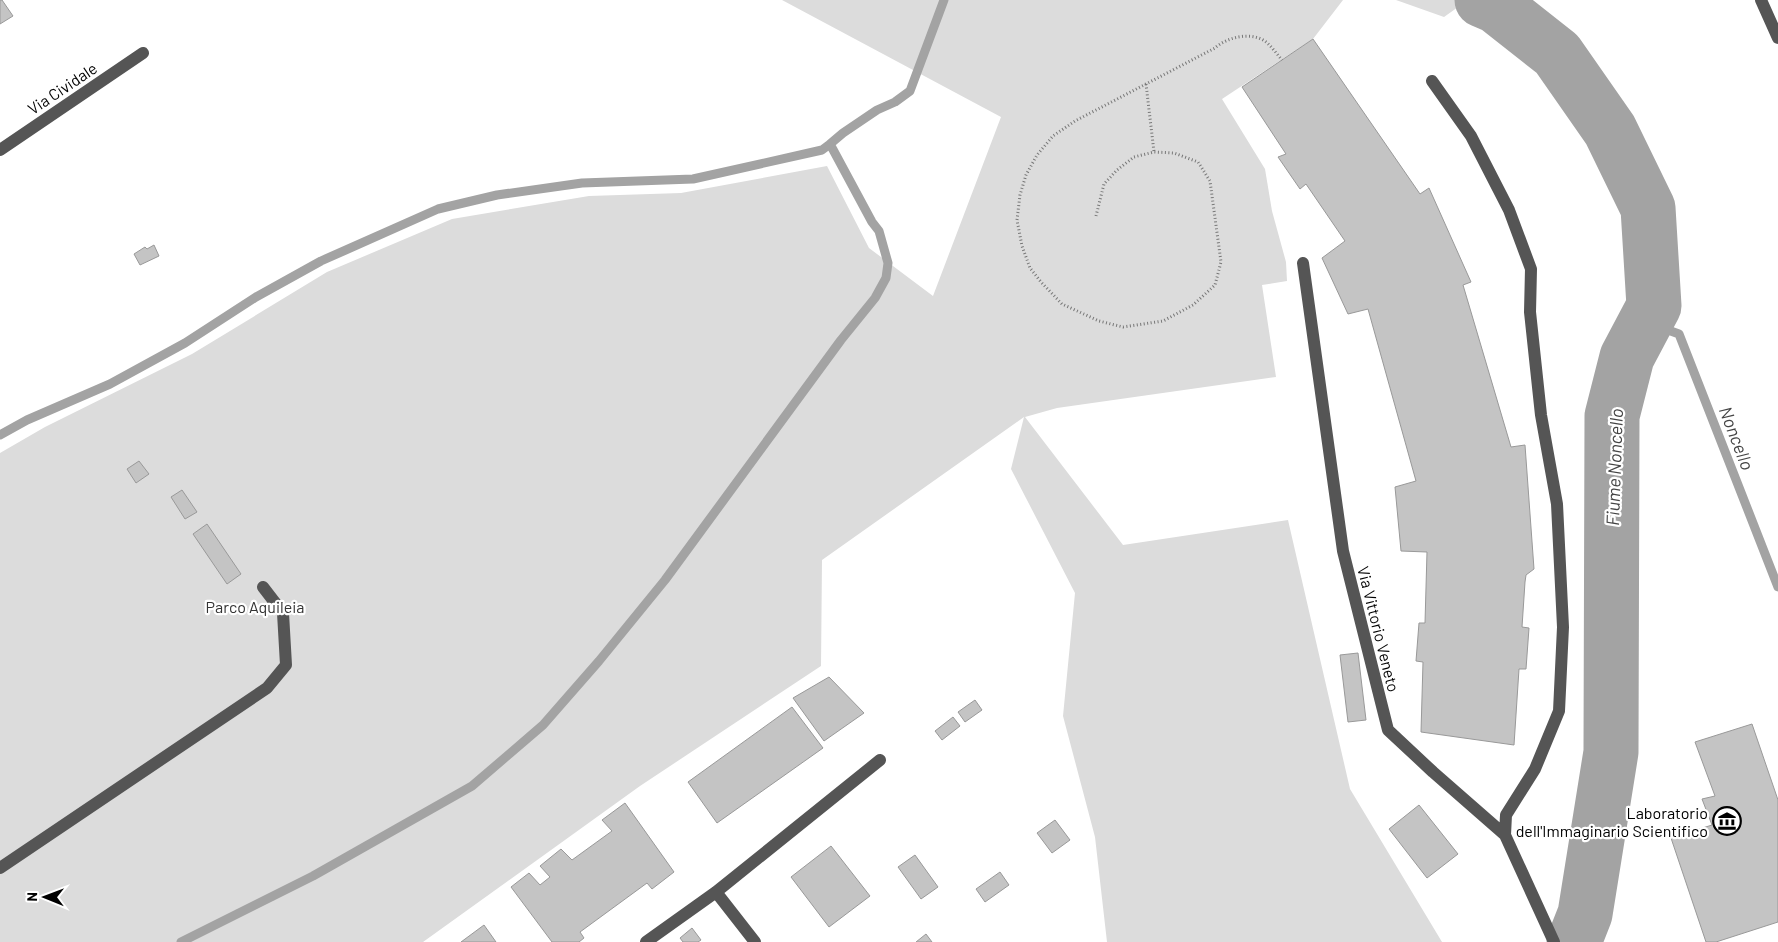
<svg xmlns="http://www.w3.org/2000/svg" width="1778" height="942" font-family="Barlow,sans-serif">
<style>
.green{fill:#dcdcdc}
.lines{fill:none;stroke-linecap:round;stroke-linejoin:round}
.stream{stroke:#a3a3a3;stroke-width:9}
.river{stroke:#a3a3a3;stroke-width:55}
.building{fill:#c4c4c4;stroke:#999}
.path{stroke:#777;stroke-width:3;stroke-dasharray:1 2.5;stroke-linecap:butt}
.minor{stroke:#555;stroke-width:12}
.labels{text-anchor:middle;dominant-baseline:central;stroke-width:4.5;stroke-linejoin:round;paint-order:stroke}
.street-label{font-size:16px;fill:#000;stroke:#fff}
.park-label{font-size:16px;fill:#333;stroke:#fff}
.poi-label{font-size:16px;fill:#000;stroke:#fff;text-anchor:end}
.water-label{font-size:18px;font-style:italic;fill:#444;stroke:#fff}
</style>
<rect width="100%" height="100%" fill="#fff"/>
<path class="green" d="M782,0h561l-30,39 -91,60 43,70 7,42 14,51 1,19 -25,4 14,92 -219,31 -32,9 98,128 165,-25 62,269 92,153h-335l-12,-105 -32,-121 12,-123 -64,-124 13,-52 -202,143 -1,106 -181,120 -217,156h-423v-489l45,-26 147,-73 135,-82 125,-53 137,-23 92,-3 146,-27 42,82 64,48 68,-179z
M1396,0h72l-24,17z"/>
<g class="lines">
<path class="stream" d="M1646,322l33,12 99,253
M0,435l27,-15 83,-36 75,-41 71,-46 65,-36 117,-52 59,-14 85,-12 111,-4 129,-29 8,-6
M181,942l132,-66 159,-90 71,-61 56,-64 66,-81 176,-240 34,-42 11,-20 2,-15 -9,-32 -7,-9 -42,-78 13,-11 34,-23 18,-8 15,-11 34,-91"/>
<path class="river" d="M1482,0l14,6 61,48 53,76 38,78 6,98 -27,51 -15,59 -1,336 -26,162 -11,28"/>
</g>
<path class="building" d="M0,0h2l11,16 -13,8z
M1313,39l107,155 9,-6 42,94 -8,3 48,162 14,-2 9,124 -8,6 -1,7 -3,45 7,1 -3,41h-7l-5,76 -93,-13 2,-70 -7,-1 3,-38h6l2,-71 -26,-1 -6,-64 21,-6 -48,-172 -20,5 -26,-56 23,-17 -39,-57 -6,5 -22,-32 8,-3 -44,-67z
M154,245l5,11 -19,9 -6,-11 11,-7 2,2z
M139,461l10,13 -13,9 -9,-14z
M182,490l15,22 -12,7 -14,-22z
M207,524l34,50 -14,10 -34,-50z
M1358,653l8,67 -18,2 -8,-67z
M829,677l35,36 -40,28 -31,-43z
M975,700l7,10 -17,12 -7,-10z
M792,707l31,41 -106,75 -29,-41z
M953,717l7,9 -18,14 -7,-9z
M1752,724l26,76v122l-62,20h-10l-35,-104 41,-13 -10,-26 13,-3 -20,-54z
M625,803l49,69 -22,17 -5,-6 -67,49 4,6 -5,4h-27l-41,-55 18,-14 11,12 10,-8 -10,-11 21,-17 11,11 40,-29 -10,-11z
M1419,805l39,49 -31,24 -38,-49z
M1055,820l15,20 -18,13 -15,-20z
M831,846l39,50 -41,31 -38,-50z
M915,855l23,32 -17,12 -23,-32z
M1000,872l9,13 -24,17 -9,-13z
M484,925l12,17h-35z
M692,928l9,12 -3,2h-15l-3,-4z
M926,934l6,8h-16z"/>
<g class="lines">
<path class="path" d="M1146,84l8,68
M1096,216l8,-32 13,-14 17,-13 20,-5 20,1 24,9 12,19 11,81 -6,23 -22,20 -30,16 -40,6 -24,-6 -37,-17 -21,-22 -11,-14 -8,-22 -5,-26 3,-25 6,-20 11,-20 16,-19 22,-15 140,-73c12,-11 37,-17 51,-6 6,5 11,12 16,18"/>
<path class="minor" d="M1761,0l17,38
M1432,81l39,55 38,74 22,59 -1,43 11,103 16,89 6,123 -4,84 -24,58 -29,46 -1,20
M0,150l143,-97
M1303,263l40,288 45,179 45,42 72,63 49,107
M0,868l267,-180 19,-23 -3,-52 -20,-26
M716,892l39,50
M646,942l70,-50 164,-132"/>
</g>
<defs>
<symbol id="museum-ring" viewBox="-11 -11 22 22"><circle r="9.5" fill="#fff" stroke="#000" stroke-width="1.5"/><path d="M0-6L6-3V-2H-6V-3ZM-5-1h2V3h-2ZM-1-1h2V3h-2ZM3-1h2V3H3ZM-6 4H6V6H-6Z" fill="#000"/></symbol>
</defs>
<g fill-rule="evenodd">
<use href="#museum-ring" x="1711" y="805" width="32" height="32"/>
</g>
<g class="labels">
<g class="street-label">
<text transform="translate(62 88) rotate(-34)">Via Cividale</text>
<text transform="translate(1379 629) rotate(76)">Via Vittorio Veneto</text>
</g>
<g class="park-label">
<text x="255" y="606">Parco Aquileia</text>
</g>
<g class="poi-label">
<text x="1708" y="812">Laboratorio<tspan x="1708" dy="18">dell'Immaginario Scientifico</tspan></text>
</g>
<g class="water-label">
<text transform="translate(1737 438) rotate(69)">Noncello</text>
<text transform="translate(1614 467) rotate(-88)">Fiume Noncello</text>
</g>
</g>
<g transform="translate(45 897) rotate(271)" stroke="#ffffff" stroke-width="4" paint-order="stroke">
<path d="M0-4L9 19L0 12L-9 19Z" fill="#000000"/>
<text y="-8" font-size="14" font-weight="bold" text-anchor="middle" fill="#000000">N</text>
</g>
</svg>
